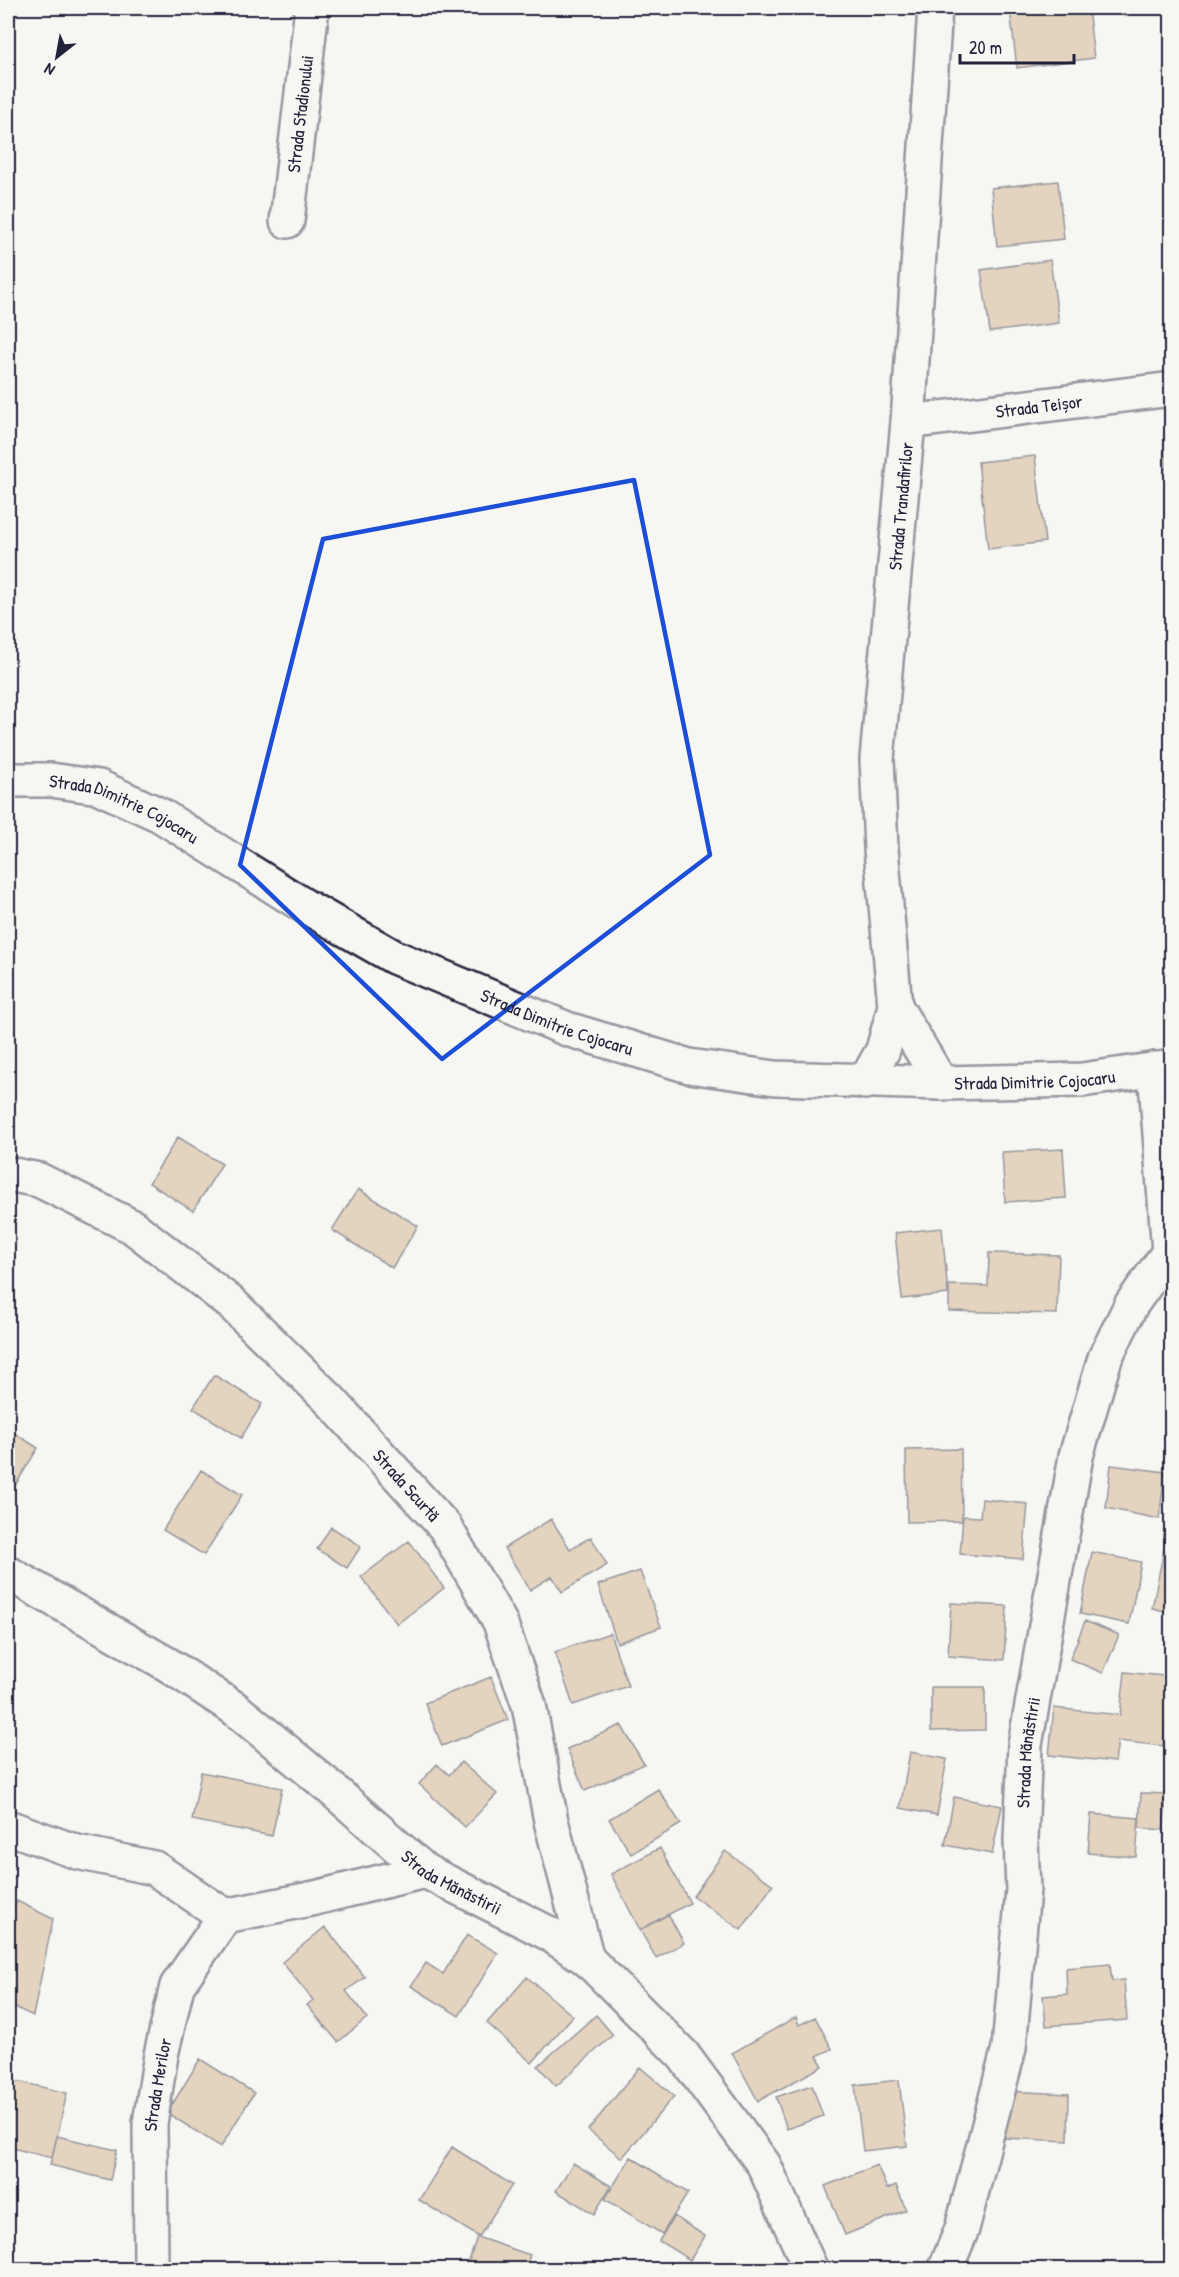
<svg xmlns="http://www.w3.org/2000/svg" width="1179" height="2277" font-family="'Patrick Hand',sans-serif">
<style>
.building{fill:#ceab81;stroke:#22223b;stroke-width:1.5}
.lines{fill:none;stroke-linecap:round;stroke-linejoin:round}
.minor-casing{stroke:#22223b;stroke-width:38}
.tertiary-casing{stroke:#22223b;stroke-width:38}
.minor{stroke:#f6f6f2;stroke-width:33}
.tertiary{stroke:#f6f6f2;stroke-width:33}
.marked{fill:none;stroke:#1d4ed8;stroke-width:4.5;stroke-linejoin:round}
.labels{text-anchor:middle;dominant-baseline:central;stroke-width:4.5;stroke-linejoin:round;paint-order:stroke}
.street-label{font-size:18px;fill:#22223b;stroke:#f6f6f2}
</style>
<rect width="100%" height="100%" fill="#f6f6f2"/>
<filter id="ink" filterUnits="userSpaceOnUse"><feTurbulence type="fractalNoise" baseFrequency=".0167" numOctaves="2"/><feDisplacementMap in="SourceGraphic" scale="12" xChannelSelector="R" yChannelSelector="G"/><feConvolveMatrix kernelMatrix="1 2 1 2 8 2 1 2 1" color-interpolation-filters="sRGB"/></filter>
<g filter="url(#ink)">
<path class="building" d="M1030,8h58l6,50 -77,10 -7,-58z
M1058,181l6,58 -67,7 -6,-58z
M1050,260l9,63 -69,9 -9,-62z
M1172,451v65l-8,-64z
M1035,456l10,86 -57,7 -10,-87z
M178,1137l44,27 -29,47 -44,-28z
M1063,1149l3,49 -61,4 -3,-50z
M358,1189l60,37 -26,42 -60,-38z
M942,1228l6,66 -46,5 -7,-66z
M989,1253l70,2 -2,59 -108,-3v-26l39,1z
M214,1375l48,29 -21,34 -48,-30z
M8,1429l30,19 -30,49z
M961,1449l1,72 -55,1 -1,-72z
M1111,1465l54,7 -6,47 -53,-11z
M201,1470l41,25 -38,60 -41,-25z
M982,1499l46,5 -5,55 -63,-5 3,-38 17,1z
M551,1519l19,30 21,-12 16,28 -45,27 -10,-16 -22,14 -26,-42z
M331,1527l30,19 -14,22 -30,-19z
M1166,1540l6,1v72l-20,-5z
M409,1541l35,47 -47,36 -36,-47z
M1092,1552l49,10 -12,62 -49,-10z
M640,1571l21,56 -44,16 -19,-58z
M951,1603l56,3 -3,54 -56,-4z
M1085,1621l34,14 -16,38 -33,-14z
M610,1633l18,53 -55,19 -18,-53z
M1125,1672l47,5v26l-4,-1 -5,44 -45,-5 -3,21 -66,-7 5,-47 66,7z
M491,1677l17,43 -66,26 -17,-43z
M931,1687h54v43l-54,1z
M621,1725l23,39 -59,27 -18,-42z
M910,1752l37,7 -10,56 -37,-7z
M461,1762l36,32 -32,33 -46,-43 18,-20 12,11z
M201,1772l81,16 -10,48 -80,-16z
M658,1789l23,35 -50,30 -22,-35z
M1141,1793l26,1 -4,36 -24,-2z
M954,1797l48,9 -10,48 -47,-9z
M1091,1814l48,4 -3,39 -48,-4z
M660,1848l30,55 -50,27 -29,-56z
M725,1851l48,34 -32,45 -48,-34z
M17,1901l36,18 -20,97 -25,-12v-84z
M668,1914l16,29 -28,15 -16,-28z
M325,1927l40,50 -19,14 21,27 -29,24 -31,-37 6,-5 -31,-38z
M467,1935l31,18 -39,63 -48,-30 15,-23 17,11z
M1110,1964l2,17 12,-1 3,40 -81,6 -3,-30 24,-2 -1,-26z
M527,1977l46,39 -41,47 -45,-40z
M596,2015l17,20 -57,51 -18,-20z
M796,2017l3,8 16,-8 17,32 -15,7 6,10 -65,35 -26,-48z
M200,2059l54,34 -33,54 -54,-34z
M640,2067l34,29 -52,62 -34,-28z
M8,2079l59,14 -15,65 -44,-11z
M899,2080l8,66 -44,5 -8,-66z
M812,2085l11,31 -36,13 -11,-32z
M1003,2091l66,3 -1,47 -67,-3z
M57,2136l60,14 -7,30 -60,-15z
M452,2147l60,38 -33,52 -60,-37z
M631,2157l57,36 -26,41 -57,-35z
M573,2163l38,23 -17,28 -38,-23z
M877,2165l10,24 9,-4 10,25 -61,25 -20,-49z
M674,2216l31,20 -15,24 -31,-19z
M477,2237l53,18 -5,15h-59z"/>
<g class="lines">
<defs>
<g id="minor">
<path id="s1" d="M287,221l25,-213"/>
<path id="s2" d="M908,422l264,-33"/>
<path id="s3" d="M8,780h43l48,7 61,28 143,90 91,52 173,72 122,37 86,12 166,5 141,-3 90,-13"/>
<path d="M895,1006l46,77"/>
<path d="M1155,1069l14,183"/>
<path id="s4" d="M865,1082l18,-32 12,-44 -14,-157 -4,-90 31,-337 27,-414"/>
<path id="s5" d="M8,1174l31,6 94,47 98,76 99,97 115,127 55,95 29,83 22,116 36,138"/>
<path d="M8,1827l69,25 77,16 71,48"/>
<path id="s6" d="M151,2270l-1,-147 11,-68 16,-69 48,-70 90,-18 110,-27"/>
<path id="s7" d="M945,2270l17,-41 47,-181 14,-158 -2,-50 4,-95 51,-289 29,-98 26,-53 38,-53"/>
</g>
<g id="tertiary">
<path id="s8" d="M8,1573l159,91 67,44 92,76 99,87 123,62 39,26 96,96 81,110 47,105"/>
</g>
</defs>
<use href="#minor" class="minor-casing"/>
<use href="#tertiary" class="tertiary-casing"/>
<use href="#minor" class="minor"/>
<use href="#tertiary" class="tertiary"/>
</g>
</g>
<path d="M0 0H1179V2277H0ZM634,480l76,375 -268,204 -202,-194 83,-326z" fill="#f6f6f2" fill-opacity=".55" fill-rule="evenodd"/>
<path class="marked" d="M634,480l76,375 -268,204 -202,-194 83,-326z"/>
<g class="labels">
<g class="street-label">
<text stroke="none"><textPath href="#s1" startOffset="108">Strada Stadionului</textPath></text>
<text stroke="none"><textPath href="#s2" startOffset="132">Strada Teișor</textPath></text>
<text stroke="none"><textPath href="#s4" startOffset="584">Strada Trandafirilor</textPath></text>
<text stroke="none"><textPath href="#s3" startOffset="122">Strada Dimitrie Cojocaru</textPath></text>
<text stroke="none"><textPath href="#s3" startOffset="608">Strada Dimitrie Cojocaru</textPath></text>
<text stroke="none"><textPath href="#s3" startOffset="1094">Strada Dimitrie Cojocaru</textPath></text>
<text stroke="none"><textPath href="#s5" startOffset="514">Strada Scurtă</textPath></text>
<text stroke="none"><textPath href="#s7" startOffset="528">Strada Mănăstirii</textPath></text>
<text stroke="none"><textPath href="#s8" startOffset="543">Strada Mănăstirii</textPath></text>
<text stroke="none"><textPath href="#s6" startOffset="186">Strada Merilor</textPath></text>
</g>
</g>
<rect width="1179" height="2277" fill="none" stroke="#f6f6f2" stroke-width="30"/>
<rect x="15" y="15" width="1149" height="2247" fill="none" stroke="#22223b" stroke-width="2" filter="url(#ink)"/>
<g transform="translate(57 57) rotate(211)" stroke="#f6f6f2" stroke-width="4.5" paint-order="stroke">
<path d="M0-4.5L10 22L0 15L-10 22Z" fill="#22223b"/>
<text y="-9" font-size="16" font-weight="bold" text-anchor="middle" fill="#22223b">N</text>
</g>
<path d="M960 54v9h114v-9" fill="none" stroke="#22223b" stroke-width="3"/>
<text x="969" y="54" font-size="18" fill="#22223b" stroke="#f6f6f2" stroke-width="4.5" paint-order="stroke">20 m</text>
</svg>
